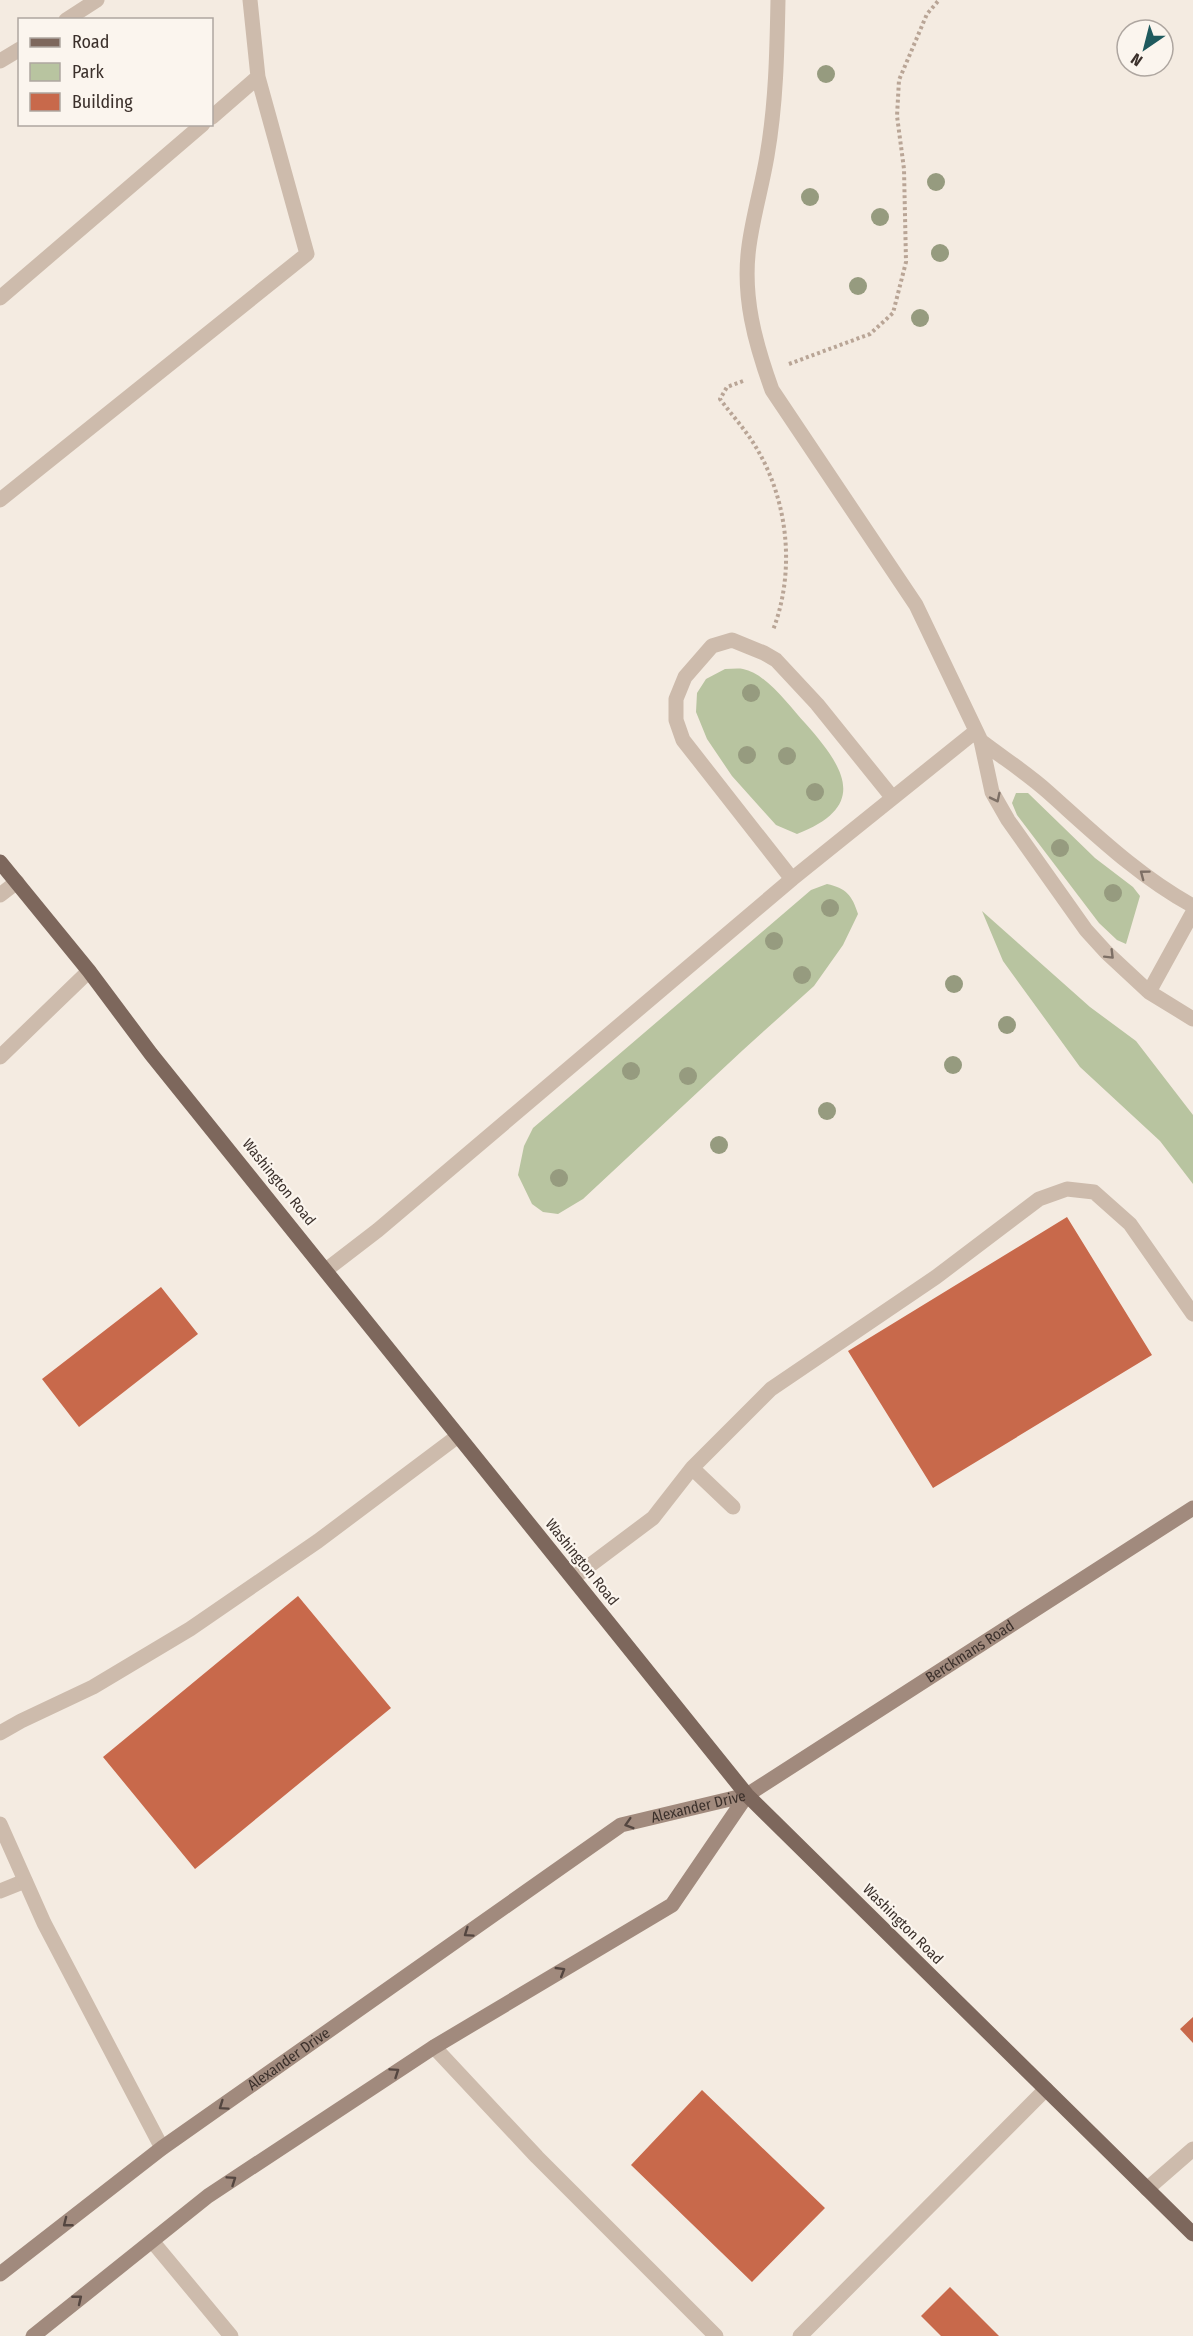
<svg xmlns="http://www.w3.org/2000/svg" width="1193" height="2336" font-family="'Fira Sans Condensed',sans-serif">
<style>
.green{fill:#b8c4a0}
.building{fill:#c8694b}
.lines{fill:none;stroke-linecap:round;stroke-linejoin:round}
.path{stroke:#b9a596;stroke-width:4;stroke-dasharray:3 3;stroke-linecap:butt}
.service{stroke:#cdbbac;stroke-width:15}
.minor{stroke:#cdbbac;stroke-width:15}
.secondary{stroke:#a18a7d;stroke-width:15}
.primary{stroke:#7d675c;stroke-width:15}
.tree{fill:#969b7f}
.oneway{stroke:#7d6f65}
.oneway2{stroke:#544640}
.labels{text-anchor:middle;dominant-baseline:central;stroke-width:4.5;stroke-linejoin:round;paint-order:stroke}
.street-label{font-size:15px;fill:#3b302b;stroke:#fbf5ee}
</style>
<rect width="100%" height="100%" fill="#f4ebe1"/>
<path class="green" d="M725,669c6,0 13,-1 18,0 23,4 47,38 62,54 39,44 65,83 -8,111l-21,-9 -44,-49 -25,-37 -11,-27 1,-19 9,-14z
M1016,793h12l67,65 38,29 7,9 -14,48 -9,-4 -18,-17 -82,-108 -5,-12z
M827,884c19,4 25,11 31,30l-15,31 -29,41 -71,64 -160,149 -25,15 -15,-2 -11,-8 -14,-29 6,-29 9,-18 278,-238z
M982,911l108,96 46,34 57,74v69l-33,-43 -80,-74 -77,-106z"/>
<path class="building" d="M1067,1217l85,138 -219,133 -85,-137z
M161,1287l37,47 -119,93 -37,-48z
M298,1596l93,112 -196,161 -92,-112z
M1193,2017v26l-13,-14z
M702,2090l123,118 -73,74 -121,-117z
M950,2287l49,49h-58l-20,-20z"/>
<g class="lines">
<path class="path" d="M789,364l81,-30 23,-21 13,-51 -2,-93 -7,-53 2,-36 28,-66 12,-14
M743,381l-16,6 -7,12c11,15 24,29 34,45 34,54 42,126 19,186"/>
<path class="service" d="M778,0c-1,52 -2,104 -11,156 -5,30 -14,60 -18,90 -7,50 6,97 23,144l144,215 65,136 11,51 16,28 78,110 20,22 43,40 44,27
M66,20l31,-20
M0,61l20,-12
M212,117l46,-40
M0,298l203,-174
M0,500l307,-246 -49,-177 -8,-77
M981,741c22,17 46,32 67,51 46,41 90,84 145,114
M792,879l-109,-139 -7,-20v-21l9,-22 27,-31 20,-6 32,13 12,7 41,44 75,93
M0,895l17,-13
M1149,992l44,-80
M326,1270l52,-40 414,-351 184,-148
M692,1468l79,-79 165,-112 103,-78 28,-10 27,3 36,32 63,90
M573,1578l80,-60 39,-50 41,39
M0,1733l21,-12 72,-34 97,-58 128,-88 140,-105
M0,1891l25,-10
M434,2047l103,110 179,179
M1147,2189l46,-40
M152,2241l79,95
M800,2336l246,-247"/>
<path class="minor" d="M0,1057l89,-86
M0,1824l44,99 118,225"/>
<g class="secondary">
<path id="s1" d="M0,2274l162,-126 459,-323 126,-30 446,-287"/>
<path d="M33,2336l175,-140 226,-149 238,-142 75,-110"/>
</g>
<path class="primary" d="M0,862l89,109 62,83 596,741 446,439"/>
</g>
<g class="tree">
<circle cx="826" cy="74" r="9"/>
<circle cx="936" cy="182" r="9"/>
<circle cx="810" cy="197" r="9"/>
<circle cx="880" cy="217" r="9"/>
<circle cx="940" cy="253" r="9"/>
<circle cx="858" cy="286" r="9"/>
<circle cx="920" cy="318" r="9"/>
<circle cx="751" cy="693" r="9"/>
<circle cx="747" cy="755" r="9"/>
<circle cx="787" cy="756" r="9"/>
<circle cx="815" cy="792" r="9"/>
<circle cx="1060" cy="848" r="9"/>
<circle cx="1113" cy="893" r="9"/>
<circle cx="830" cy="908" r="9"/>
<circle cx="774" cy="941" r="9"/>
<circle cx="802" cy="975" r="9"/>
<circle cx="954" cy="984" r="9"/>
<circle cx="1007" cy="1025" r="9"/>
<circle cx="953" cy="1065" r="9"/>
<circle cx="631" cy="1071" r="9"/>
<circle cx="688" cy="1076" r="9"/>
<circle cx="827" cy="1111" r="9"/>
<circle cx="719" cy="1145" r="9"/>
<circle cx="559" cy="1178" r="9"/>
</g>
<defs><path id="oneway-chevron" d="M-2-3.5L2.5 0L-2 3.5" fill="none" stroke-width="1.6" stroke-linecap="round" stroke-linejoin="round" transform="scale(1.5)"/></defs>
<g class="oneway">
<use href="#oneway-chevron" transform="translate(996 798) rotate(64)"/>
<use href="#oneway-chevron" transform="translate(1144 874) rotate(-143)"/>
<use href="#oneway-chevron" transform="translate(1110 955) rotate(45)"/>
</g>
<g class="oneway2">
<use href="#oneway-chevron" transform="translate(629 1824) rotate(163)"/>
<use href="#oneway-chevron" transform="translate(468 1933) rotate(145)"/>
<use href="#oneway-chevron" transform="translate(561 1971) rotate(-31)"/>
<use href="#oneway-chevron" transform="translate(395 2072) rotate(-34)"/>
<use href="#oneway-chevron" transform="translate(223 2106) rotate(145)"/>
<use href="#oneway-chevron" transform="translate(232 2180) rotate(-34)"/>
<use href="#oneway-chevron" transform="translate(67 2223) rotate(142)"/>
<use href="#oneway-chevron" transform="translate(78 2299) rotate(-39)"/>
</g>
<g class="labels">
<g class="street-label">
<text transform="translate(279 1182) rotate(51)">Washington Road</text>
<text transform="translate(582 1562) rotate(51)">Washington Road</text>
<text stroke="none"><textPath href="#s1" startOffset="1161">Berckmans Road</textPath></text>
<text stroke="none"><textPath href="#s1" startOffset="846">Alexander Drive</textPath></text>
<text transform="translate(903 1924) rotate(45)">Washington Road</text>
<text stroke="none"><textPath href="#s1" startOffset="360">Alexander Drive</textPath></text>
</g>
</g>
<rect x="18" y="18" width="195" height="108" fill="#fbf5ee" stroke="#aea6a0" stroke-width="1.5"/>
<rect x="30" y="38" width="30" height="9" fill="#7d675c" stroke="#aea6a0" stroke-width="1.5"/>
<text x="72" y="48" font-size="18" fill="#3b302b">Road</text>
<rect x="30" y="63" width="30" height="18" fill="#b8c4a0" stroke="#aea6a0" stroke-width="1.5"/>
<text x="72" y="78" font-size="18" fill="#3b302b">Park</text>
<rect x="30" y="93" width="30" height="18" fill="#c8694b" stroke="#aea6a0" stroke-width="1.5"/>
<text x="72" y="108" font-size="18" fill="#3b302b">Building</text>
<g transform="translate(1145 48) rotate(215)"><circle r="28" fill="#fbf5ee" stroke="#aea6a0" stroke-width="1.5"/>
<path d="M0-4.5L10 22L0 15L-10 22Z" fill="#1f5a5e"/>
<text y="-9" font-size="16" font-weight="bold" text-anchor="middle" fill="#3b302b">N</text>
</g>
</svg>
